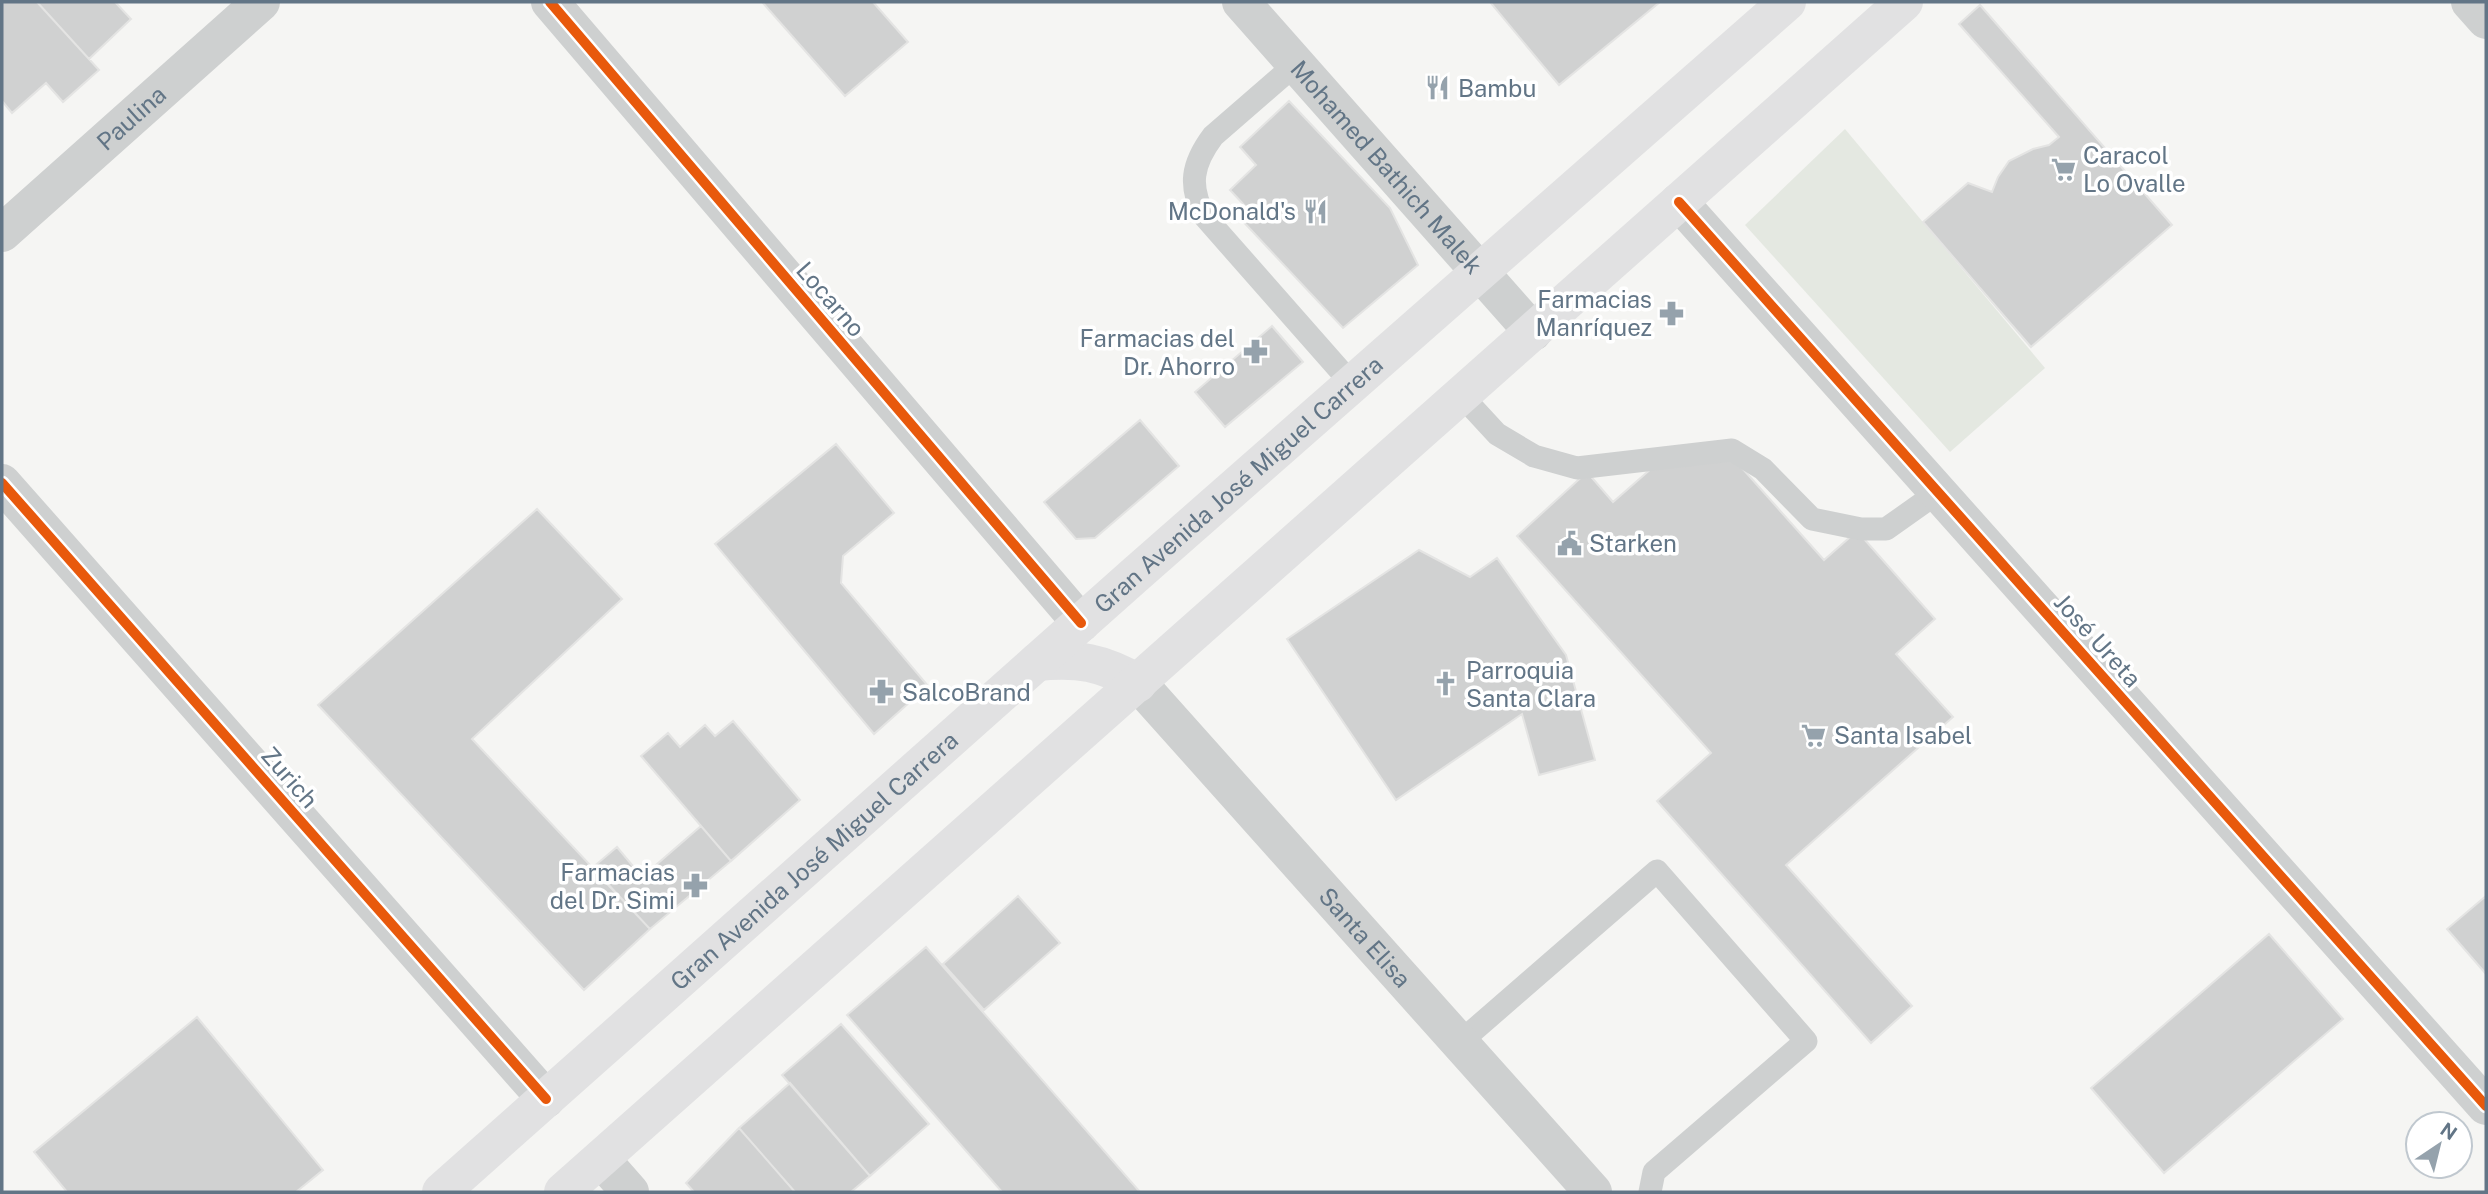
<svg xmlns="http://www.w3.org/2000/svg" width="2488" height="1194" font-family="'Public Sans',sans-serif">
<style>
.green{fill:#e4e8e1}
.building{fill:#d0d1d1;stroke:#e4e4e3;stroke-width:2}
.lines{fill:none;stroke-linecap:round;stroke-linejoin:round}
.lane{stroke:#ced0d0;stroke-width:23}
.street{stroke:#ced0d0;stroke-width:38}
.primary{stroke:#e1e1e2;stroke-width:38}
.cycleway-casing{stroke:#fff;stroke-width:15}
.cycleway{stroke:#e8590c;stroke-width:10}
.labels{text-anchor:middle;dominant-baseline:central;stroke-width:7;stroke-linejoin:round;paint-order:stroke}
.poi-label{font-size:24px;fill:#627586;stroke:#fff;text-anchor:start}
.street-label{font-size:24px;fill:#627586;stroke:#fff}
</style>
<rect width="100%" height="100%" fill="#f5f5f3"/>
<path class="green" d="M1845,129l200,239 -95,84 -205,-227z"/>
<path class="building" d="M2,2h35l62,68 -36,32 -17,-19 -34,30 -10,-12z
M37,2h78l16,17 -42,40z
M762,2h111l35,40 -63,54z
M1490,2h170l-101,83z
M1980,5l192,220 -141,122 -108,-125 45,-39 24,9 6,-15 11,-16 24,-12 16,-4 10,-8 -100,-113z
M1289,101l101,107 28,57 -75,63 -106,-113 9,-8 -16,-17 26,-25 -16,-18z
M1272,326l31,36 -78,65 -30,-35z
M1140,420l39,46 -84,72 -19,1 -32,-37z
M836,444l58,69 -51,43 -2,27 87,103 -54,48 -159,-190z
M1734,459l90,101 33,-29 78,88 -39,35 57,63 -167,148 126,141 -41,37 -214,-242 54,-48 -194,-217 70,-64 26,30 47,-41z
M537,509l85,90 -150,140 178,190 -66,61 -266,-285z
M1419,550l51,27 27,-19 69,97 29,105 -56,15 -17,-61 -126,86 -109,-161z
M733,721l67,79 -69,61 -90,-105 27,-23 12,14 25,-22 10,11z
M701,826l30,35 -81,68 -58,-61 25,-21 25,30z
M1018,896l42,47 -76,67 -41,-46z
M2486,896v78l-39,-45z
M2269,934l74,85 -179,154 -73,-85z
M926,947l214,245h-138l-155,-177z
M197,1017l126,153 -27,22h-229l-33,-40z
M841,1024l88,100 -59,52 -88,-101z
M790,1083l80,93 -19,16h-56l-56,-64z
M739,1128l56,64h-101l-8,-9z"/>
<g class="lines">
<path class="lane" d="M1296,64l-83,72c-21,28 -25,50 -8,81l147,167
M1461,395l36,39 37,22 43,12 155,-18 31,19 49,50 49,10h25l51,-36
M1459,1043l198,-172 149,170 -152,131 -4,20"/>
<g class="street">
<path d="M550,2l531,621"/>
<path id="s1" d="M1241,2l292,330"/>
<path d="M2470,2l16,18"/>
<path d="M1679,202l807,904"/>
<path id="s2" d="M2,233l259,-231"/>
<path d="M2,483l544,616"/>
<path id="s3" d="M1138,683l455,509"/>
<path d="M601,1159l29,33"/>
</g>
<g class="primary">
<path d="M1037,662c41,-4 65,0 101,21"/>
<path id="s4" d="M441,1192l695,-618 651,-572"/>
<path d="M563,1192l1341,-1190"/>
</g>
<defs>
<path id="cycleway" d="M550,2l531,621
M1679,202l807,904
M2,483l544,616"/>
</defs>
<use href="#cycleway" class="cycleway-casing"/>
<use href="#cycleway" class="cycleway"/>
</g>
<defs>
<symbol id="restaurant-bare" viewBox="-9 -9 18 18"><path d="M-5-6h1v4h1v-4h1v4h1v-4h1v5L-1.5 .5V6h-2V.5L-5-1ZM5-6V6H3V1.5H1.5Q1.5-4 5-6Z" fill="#95a2ac" stroke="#fff" stroke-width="2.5" paint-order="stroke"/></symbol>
<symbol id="supermarket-bare" viewBox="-9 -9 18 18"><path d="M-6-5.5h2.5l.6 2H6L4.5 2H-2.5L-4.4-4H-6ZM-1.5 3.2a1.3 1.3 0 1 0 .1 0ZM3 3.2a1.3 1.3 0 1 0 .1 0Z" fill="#95a2ac" stroke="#fff" stroke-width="2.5" paint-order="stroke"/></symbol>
<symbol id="pharmacy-bare" viewBox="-9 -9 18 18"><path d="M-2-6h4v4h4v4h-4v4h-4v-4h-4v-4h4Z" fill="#95a2ac" stroke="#fff" stroke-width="2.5" paint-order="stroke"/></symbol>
<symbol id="civic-bare" viewBox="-9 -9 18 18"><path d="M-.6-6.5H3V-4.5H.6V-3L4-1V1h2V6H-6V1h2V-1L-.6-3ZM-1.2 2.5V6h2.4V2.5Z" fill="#95a2ac" stroke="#fff" stroke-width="2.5" paint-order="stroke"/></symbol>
<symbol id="church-bare" viewBox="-9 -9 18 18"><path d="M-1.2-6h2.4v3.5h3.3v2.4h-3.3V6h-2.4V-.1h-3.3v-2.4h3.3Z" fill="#95a2ac" stroke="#fff" stroke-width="2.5" paint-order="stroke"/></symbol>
</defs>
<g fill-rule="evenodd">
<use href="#restaurant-bare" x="1420" y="70" width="35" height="35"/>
<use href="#supermarket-bare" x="2046" y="152" width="35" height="35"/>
<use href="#restaurant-bare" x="1298" y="194" width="35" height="35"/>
<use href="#pharmacy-bare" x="1654" y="296" width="35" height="35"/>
<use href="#pharmacy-bare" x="1238" y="334" width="35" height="35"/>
<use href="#civic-bare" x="1552" y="526" width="35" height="35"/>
<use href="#church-bare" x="1428" y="666" width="35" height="35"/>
<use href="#pharmacy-bare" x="864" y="674" width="35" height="35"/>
<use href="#supermarket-bare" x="1796" y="718" width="35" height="35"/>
<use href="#pharmacy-bare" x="678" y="868" width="35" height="35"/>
</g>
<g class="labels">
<g class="poi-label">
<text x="1458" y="88">Bambu</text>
<text x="2083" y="155">Caracol<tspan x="2083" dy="28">Lo Ovalle</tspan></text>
<text x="1296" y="211" text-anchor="end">McDonald's</text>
<text x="1652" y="299" text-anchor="end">Farmacias<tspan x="1652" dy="28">Manríquez</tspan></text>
<text x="1235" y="338" text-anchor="end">Farmacias del<tspan x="1235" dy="28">Dr. Ahorro</tspan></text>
<text x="1589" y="543">Starken</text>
<text x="1466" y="670">Parroquia<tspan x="1466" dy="28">Santa Clara</tspan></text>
<text x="902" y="692">SalcoBrand</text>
<text x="1834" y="735">Santa Isabel</text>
<text x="675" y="872" text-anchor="end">Farmacias<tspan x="675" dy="28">del Dr. Simi</tspan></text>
</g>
<g class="street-label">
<text stroke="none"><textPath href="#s2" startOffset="173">Paulina</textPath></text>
<text stroke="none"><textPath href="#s1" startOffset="220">Mohamed Bathich Malek</textPath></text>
<text transform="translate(831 299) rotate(49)">Locarno</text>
<text stroke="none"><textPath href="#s4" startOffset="1066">Gran Avenida José Miguel Carrera</textPath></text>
<text transform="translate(2098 640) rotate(48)">José Ureta</text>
<text transform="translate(290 777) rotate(49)">Zurich</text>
<text stroke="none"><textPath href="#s4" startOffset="499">Gran Avenida José Miguel Carrera</textPath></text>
<text stroke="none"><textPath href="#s3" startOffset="341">Santa Elisa</textPath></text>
</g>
</g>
<rect width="2488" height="1194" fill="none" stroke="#627586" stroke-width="7"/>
<g transform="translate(2439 1145) rotate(35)"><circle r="33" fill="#ffffff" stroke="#c0c8cf" stroke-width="2"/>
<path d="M0-5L12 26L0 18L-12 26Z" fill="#95a2ac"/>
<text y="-10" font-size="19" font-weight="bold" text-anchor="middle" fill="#627586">N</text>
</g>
</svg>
